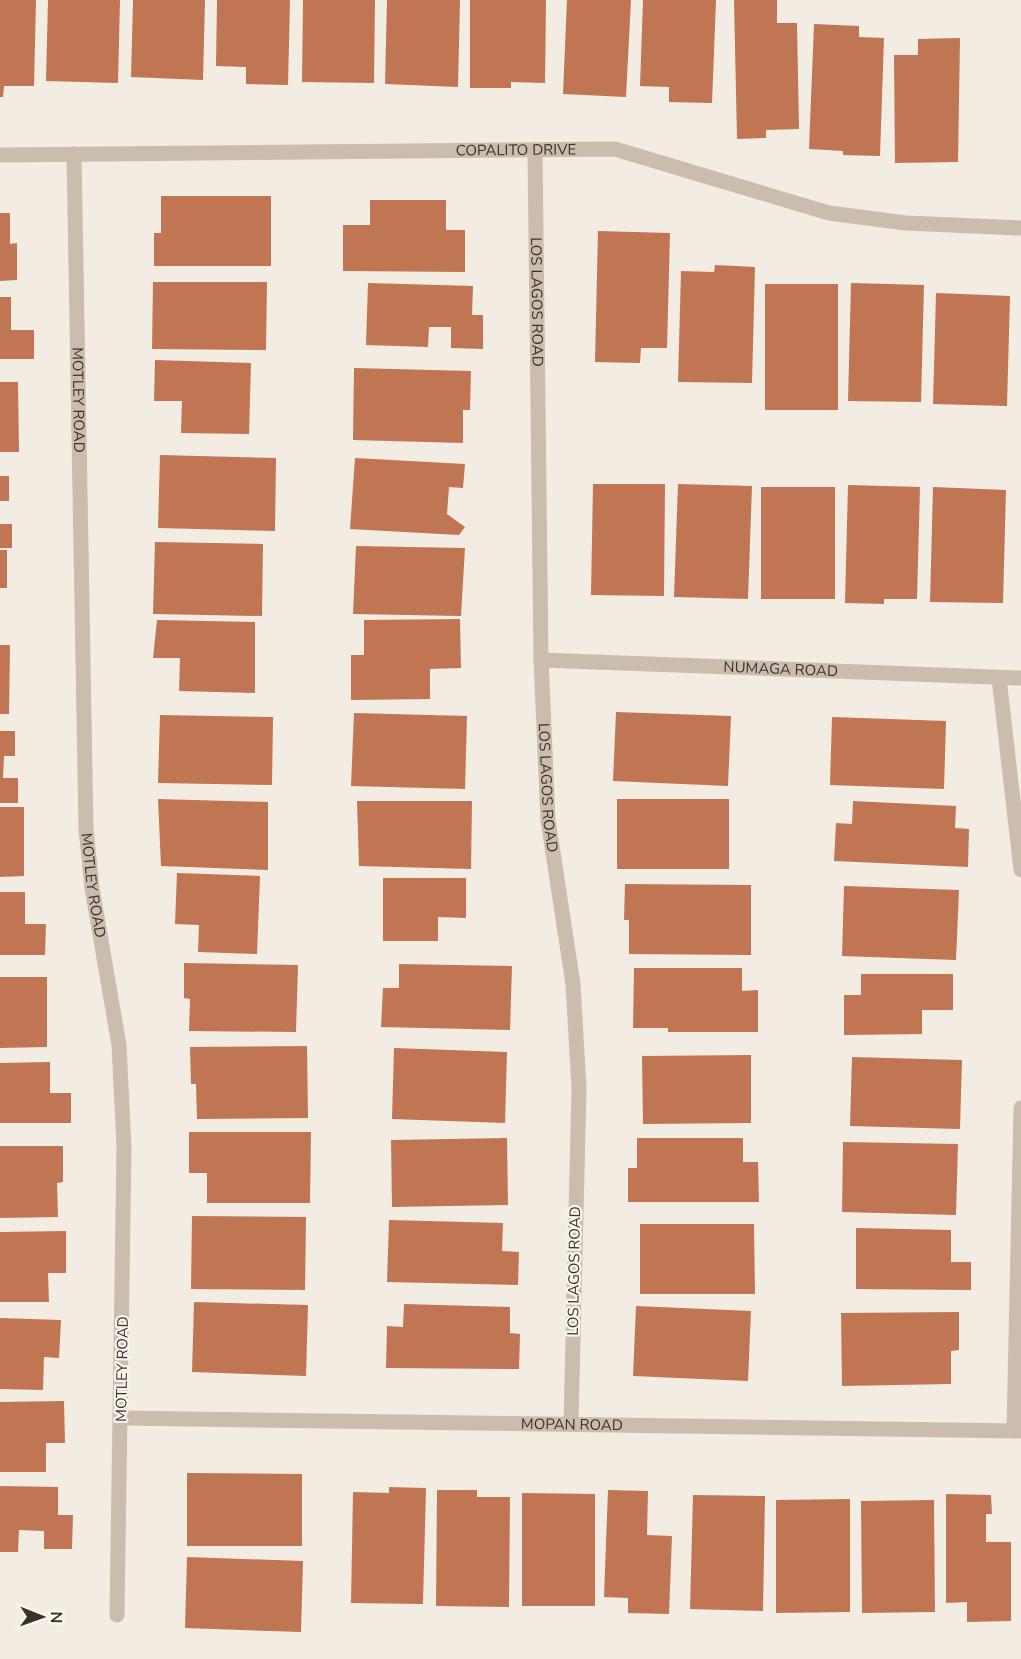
<svg xmlns="http://www.w3.org/2000/svg" width="1021" height="1659" font-family="'Nunito Sans',sans-serif">
<style>
.building{fill:#c07652}
.lines{fill:none;stroke-linecap:round;stroke-linejoin:round}
.minor{stroke:#cbbdae;stroke-width:15}
.labels{text-anchor:middle;dominant-baseline:central;stroke-width:4.5;stroke-linejoin:round;paint-order:stroke}
.street-label{font-size:15px;fill:#3a312c;stroke:#faf6ee}
</style>
<rect width="100%" height="100%" fill="#f3ece2"/>
<path class="building" d="M0,0h36l-2,86h-30l-1,11h-3z
M48,0h72l-2,83 -72,-2z
M133,0h72l-2,80 -72,-3z
M217,0h73l-2,85 -42,-1v-17l-30,-1z
M303,0h72l-1,83 -72,-1z
M387,0h73l-2,87 -73,-3z
M470,0h76l-1,83 -34,-1v6h-41z
M567,0h64l-5,97 -63,-3z
M643,0h73l-4,103 -43,-1v-15l-29,-1z
M734,0h43v23h20l2,106 -33,1v8l-29,1z
M814,24l45,2v11l25,1 -4,118 -37,-1v-4l-34,-2z
M960,38l-2,124 -63,1 -1,-108h24v-16z
M161,196h110v70h-117v-33h7z
M370,200h76v30h19v42l-122,-1v-46h27z
M0,213h10v31l7,-1v37l-17,1z
M598,231l72,2 -3,115h-26l-1,15 -45,-1z
M715,265l40,2 -3,116 -74,-1 3,-111 33,1z
M153,282h114l-1,68 -114,-1z
M368,283l105,3 -1,29h11v34l-32,-1v-21h-22l-1,20 -62,-2z
M851,283l73,2 -3,117 -73,-1z
M765,284h73v126h-73z
M936,293l74,3 -3,110 -74,-2z
M0,297h11v33h23v29h-34z
M155,360l96,3 -2,71 -68,-1 1,-32h-28z
M354,368l117,3 -1,39h-7v33l-110,-3z
M0,382h18l1,70h-19z
M160,455l116,3 -1,73 -117,-3z
M355,458l110,6 -2,24 -14,-1 -2,27 18,13 -6,8 -109,-6z
M0,476h9v25h-9z
M593,484h72l-1,112 -73,-1z
M678,484l74,2 -4,113 -74,-2z
M848,485l72,2 -3,112h-33v5l-39,-1z
M761,487h74v112h-74z
M933,487l73,3 -3,113 -73,-1z
M0,524h12v24h-12z
M155,542l108,2 -1,72 -109,-2z
M356,546l109,2 -4,68 -108,-2z
M0,550h7v38h-7z
M460,619l1,49 -31,1v30l-79,1v-45h13v-35z
M157,620l98,2v71l-76,-2 1,-33h-27z
M0,645h10l-1,69h-9z
M616,712l115,4 -3,70 -115,-5z
M354,713l113,3 -2,73 -114,-3z
M160,715l113,2 -1,68 -114,-2z
M832,717l114,4 -2,68 -114,-4z
M0,731h15v25h-11l-1,22h15v25h-18z
M158,799l110,3v68l-107,-4z
M617,799h112v70h-112z
M357,801h115l-1,68 -112,-3z
M853,801l103,5 -1,22 14,1 -1,38 -134,-6 2,-38 16,1z
M0,807h24v69l-24,1z
M177,873l83,3 -3,78 -59,-2 1,-27 -24,-1z
M383,878h83v40l-28,-1v24h-55z
M625,884l126,1v70l-122,-1v-34h-5z
M844,886l115,4 -3,70 -114,-4z
M0,892h25v32h21l-1,31h-45z
M184,963l114,2 -2,67 -107,-1 1,-32 -6,-1z
M399,964l113,2 -2,64 -129,-3 2,-39h16z
M634,968h108v23l16,-1v42h-90v-4h-35z
M861,974h92v36h-31v24l-78,1v-40h17z
M0,977h47v70l-47,1z
M307,1046l1,72 -111,1 -1,-35h-5l-1,-37z
M394,1048l113,4 -2,71 -113,-4z
M751,1055v68l-108,1 -1,-68z
M852,1057l110,3 -2,69 -110,-3z
M50,1062v31h21v30h-71v-60z
M189,1132h122l-1,71h-103v-30h-18z
M507,1138l1,67 -116,2 -1,-67z
M637,1138h106v24h15l1,40h-131v-34h9z
M843,1142l115,2 -2,71 -114,-3z
M0,1146h63v36l-6,1 1,34 -58,1z
M192,1216l114,1 -1,73 -114,-1z
M389,1220l114,3 -1,28 17,1 -1,33 -131,-3z
M640,1224h114l1,70h-115z
M856,1228l95,2v32h20v28l-115,-1z
M66,1231v42h-18l1,29h-49v-70z
M194,1302l114,3 -2,71 -114,-4z
M404,1304l106,3v26l10,1 -1,35 -133,-1 1,-42 16,1z
M636,1306l115,5 -3,70 -115,-5z
M959,1312v38l-8,1v33l-109,2 -1,-73z
M0,1318l61,2 -2,38 -15,-1 -1,33 -43,-1z
M64,1401l1,42h-19v29h-46v-70z
M187,1473l115,1v72h-115z
M0,1486l58,1v28h15l-1,34h-28v-18l-25,-1 -1,22h-18z
M389,1487l37,1 -3,116 -72,-1 2,-111 36,1z
M437,1490h40v7h33l-1,110 -73,-1z
M608,1490l40,1 -1,44 25,1 -3,78 -41,-1v-15l-24,-1z
M522,1493l73,1v112h-73z
M946,1494l45,1 1,19h-6v28h25v79l-44,1v-20l-21,1z
M693,1495l72,1 -2,115 -73,-2z
M850,1499v113l-74,1v-113z
M934,1500l1,112 -73,1 -1,-112z
M187,1557l116,4 -2,71 -116,-4z"/>
<g class="lines">
<g class="minor">
<path id="s1" d="M535,150l6,510 7,160 25,164 6,104 -8,335"/>
<path id="s2" d="M74,154l12,675 6,59 27,157 5,102 -7,468"/>
<path id="s3" d="M0,155l615,-6 214,64 77,10 115,5"/>
<path id="s4" d="M541,660l480,18"/>
<path d="M999,678l22,192"/>
<path id="s5" d="M122,1418l899,13"/>
<path d="M1014,1431l7,-323"/>
</g>
</g>
<g class="labels">
<g class="street-label">
<text stroke="none"><textPath href="#s3" startOffset="516">COPALITO DRIVE</textPath></text>
<text stroke="none"><textPath href="#s1" startOffset="152">LOS LAGOS ROAD</textPath></text>
<text stroke="none"><textPath href="#s2" startOffset="246">MOTLEY ROAD</textPath></text>
<text stroke="none"><textPath href="#s4" startOffset="240">NUMAGA ROAD</textPath></text>
<text stroke="none"><textPath href="#s1" startOffset="638">LOS LAGOS ROAD</textPath></text>
<text stroke="none"><textPath href="#s2" startOffset="732">MOTLEY ROAD</textPath></text>
<text transform="translate(574 1271) rotate(-89)">LOS LAGOS ROAD</text>
<text transform="translate(122 1369) rotate(-89)">MOTLEY ROAD</text>
<text stroke="none"><textPath href="#s5" startOffset="450">MOPAN ROAD</textPath></text>
</g>
</g>
<g transform="translate(42 1617) rotate(91)" stroke="#faf6ee" stroke-width="4.5" paint-order="stroke">
<path d="M0-4.5L10 22L0 15L-10 22Z" fill="#3a312c"/>
<text y="-9" font-size="16" font-weight="bold" text-anchor="middle" fill="#3a312c">N</text>
</g>
</svg>
